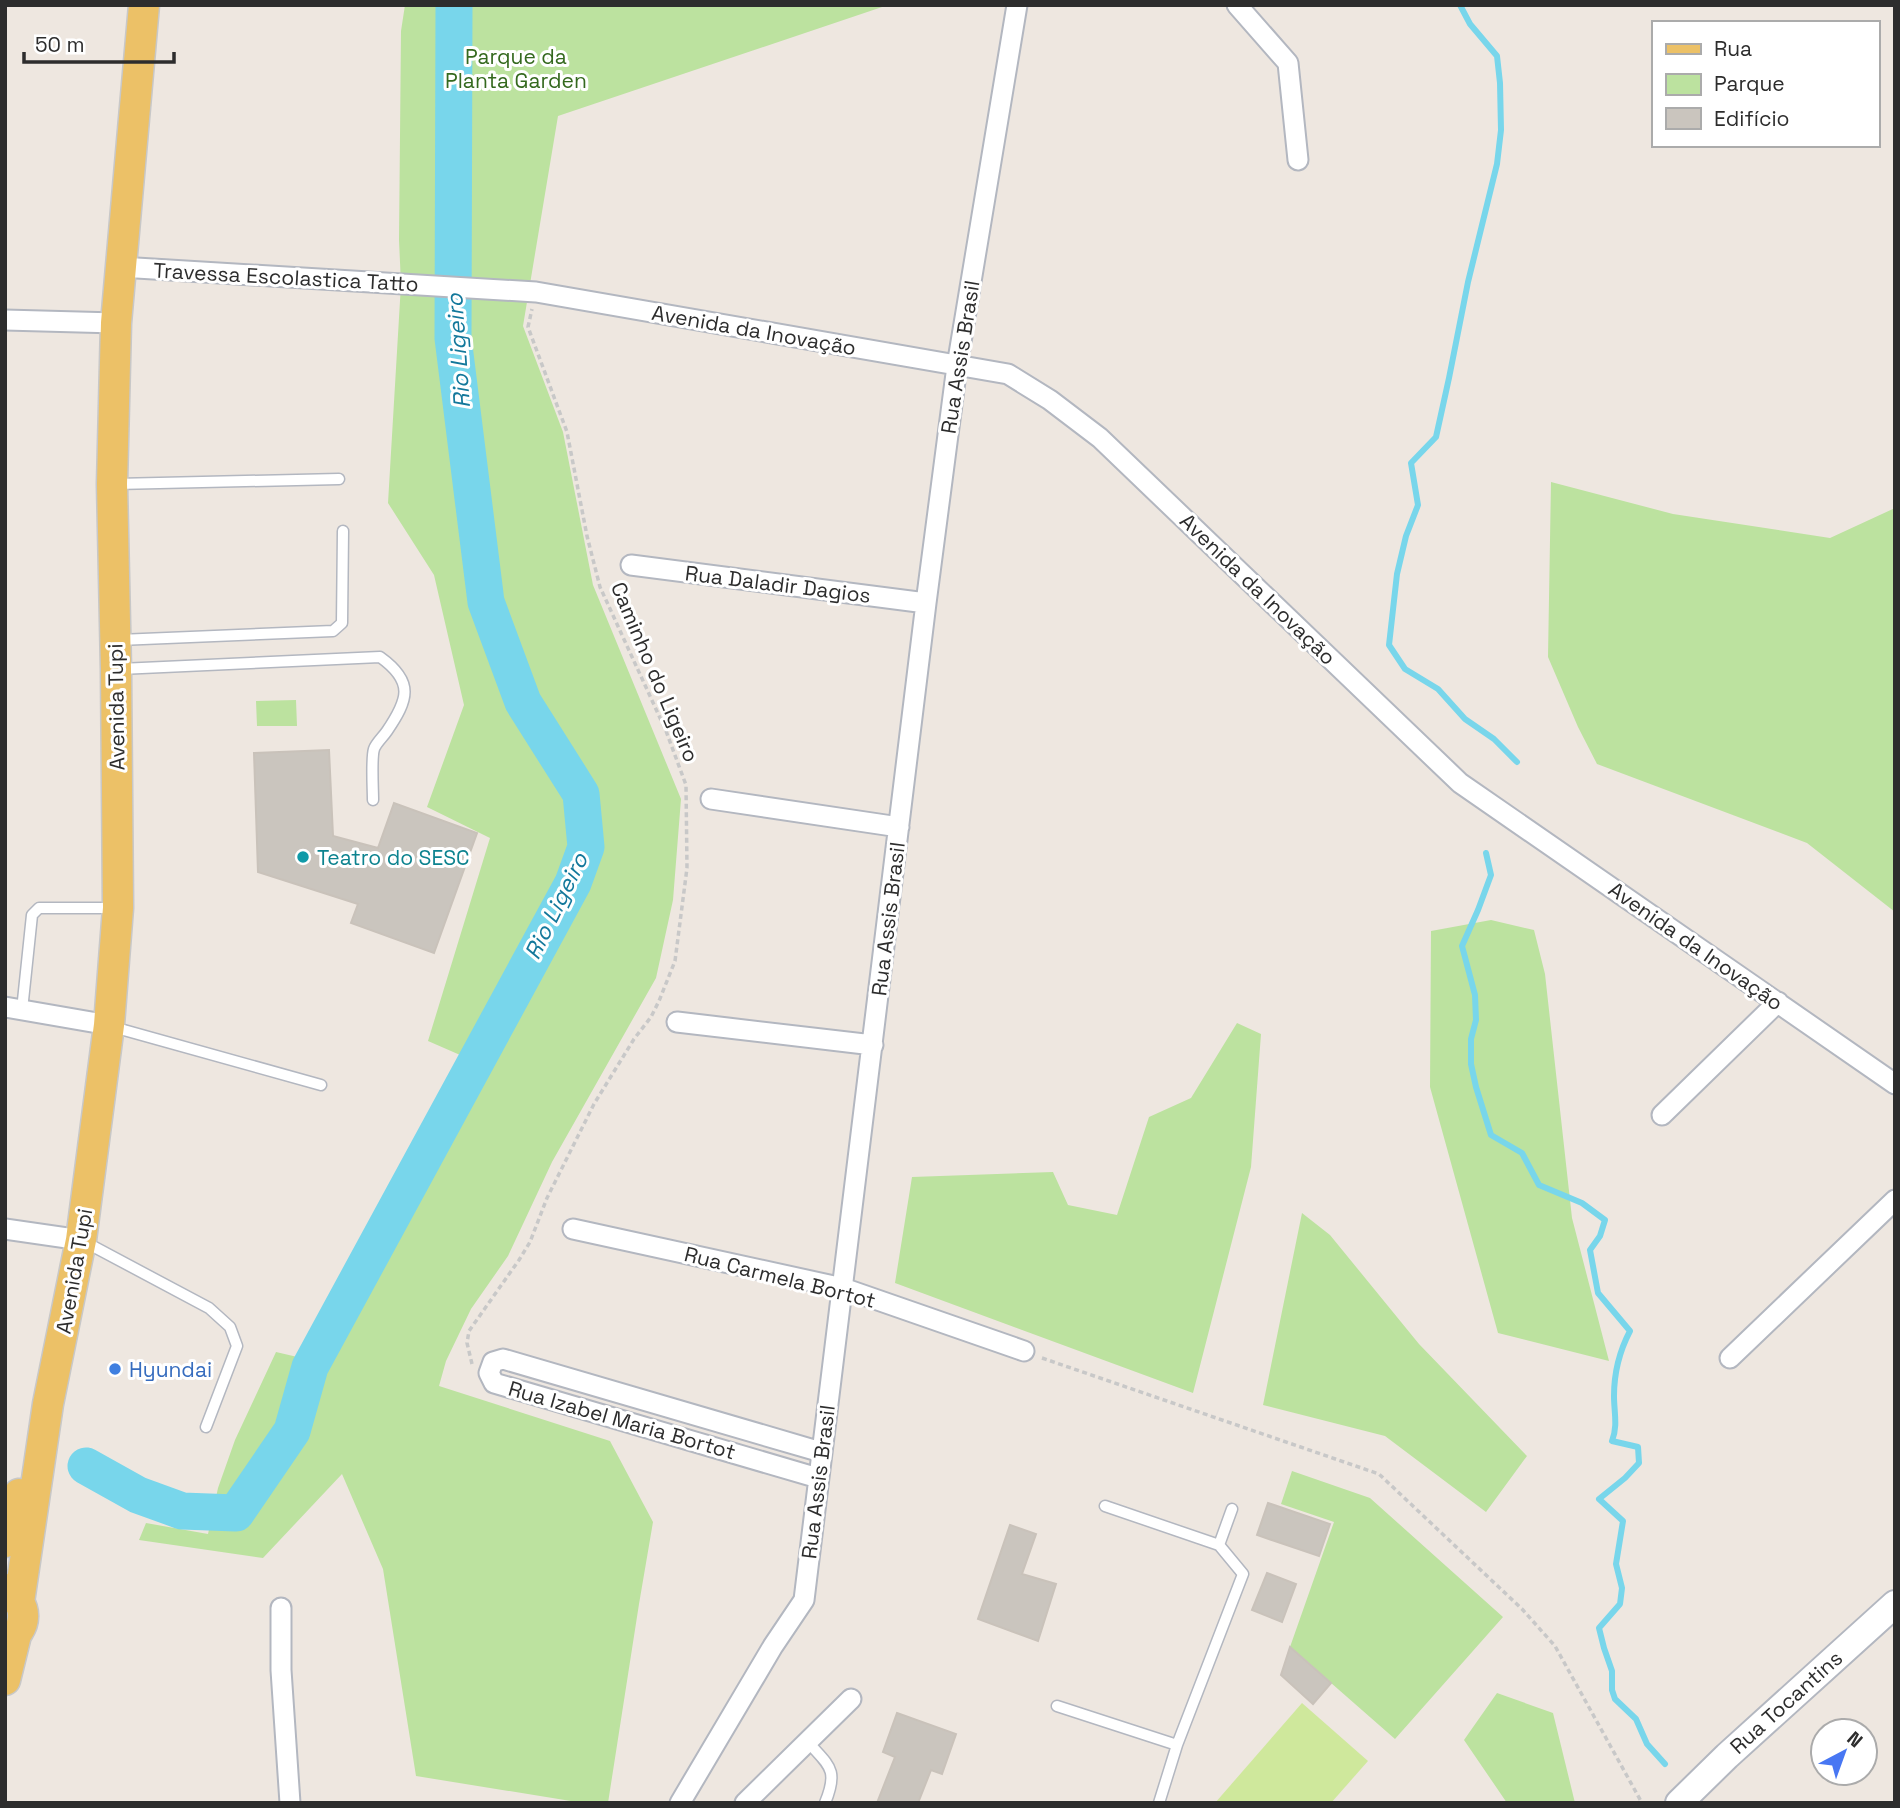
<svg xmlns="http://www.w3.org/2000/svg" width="1900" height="1808" font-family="'Space Grotesk',sans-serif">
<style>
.green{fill:#bce29f}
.pitch{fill:#cfe89c}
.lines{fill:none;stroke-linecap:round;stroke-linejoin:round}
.stream{stroke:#78d6eb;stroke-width:6}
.river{stroke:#78d6eb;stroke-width:37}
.building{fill:#cac5be;stroke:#c9c2ba;stroke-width:2}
.lane-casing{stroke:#b3b7c0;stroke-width:13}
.street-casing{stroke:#b3b7c0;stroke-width:23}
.secondary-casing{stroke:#b3b7c0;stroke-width:30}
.primary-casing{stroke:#c8c8c8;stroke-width:33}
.path{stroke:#c8c8c8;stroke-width:3.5;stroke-dasharray:5 3.5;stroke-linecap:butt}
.lane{stroke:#fff;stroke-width:10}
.street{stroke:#fff;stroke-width:19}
.secondary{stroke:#fff;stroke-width:26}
.primary{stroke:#ecc167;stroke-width:30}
.culture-dot{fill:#0f9aa8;stroke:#fff;stroke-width:2.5}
.shop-dot{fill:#3f7fe0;stroke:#fff;stroke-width:2.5}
.labels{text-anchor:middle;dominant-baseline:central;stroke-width:6;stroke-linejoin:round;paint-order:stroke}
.park-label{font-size:21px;fill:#34691e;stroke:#fff}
.street-label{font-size:21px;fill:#2d2d2d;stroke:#fff}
.culture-label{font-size:21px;fill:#0d838f;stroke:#fff;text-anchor:start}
.shop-label{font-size:21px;fill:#366cbe;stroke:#fff;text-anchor:start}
.water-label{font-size:23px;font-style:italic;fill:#13789b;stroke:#fff}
</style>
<rect width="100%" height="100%" fill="#eee7e0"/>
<path class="green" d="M405,5h483l-330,111 -35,210 40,106 30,153 88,214 -8,101 -17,78 -104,184 -44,94 -37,53 -25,52 -7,25 171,55 43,81 -14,82 -31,199h-25l-167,-27 -33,-207 -41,-95 -79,84 -124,-18 7,-17 62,11 10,-46 17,-48 41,-88 30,7 161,-301 -39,-17 62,-203 -63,-31 37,-102 -30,-130 -46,-72 13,-219 -2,-44 2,-209z
M1551,482l122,32 157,24 65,-30v404l-88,-69 -210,-79 -19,-37 -30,-70z
M296,700l1,26h-40l-1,-25z
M1491,920l43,10 11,44 27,244 37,143 -111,-28 -68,-246 1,-156z
M1237,1023l24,11 -10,133 -58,226 -298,-110 17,-106 141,-5 15,33 49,10 32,-98 42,-19z
M1302,1213l28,22 89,109 108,112 -41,56 -101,-76 -122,-31z
M1292,1471l78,27 133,119 -108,122 -105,-92 44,-125 -53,-18z
M1497,1693l56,20 22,90h-68l-43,-63z"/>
<path class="pitch" d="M1302,1703l66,58 -37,42h-116z"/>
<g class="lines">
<path class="stream" d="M1460,5l10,19 27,32 3,27 1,47 -4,34 -29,118 -19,96 -13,59 -25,26 7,42 -12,31 -9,38 -8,71 16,24 33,20 27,30 29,20 23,23
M1486,853l5,22 -13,35 -16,36 13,49 1,25 -5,19v25l5,23 15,48 31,18 17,32 43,18 23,17 -5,16 -10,14 8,43 32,38c-11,21 -16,41 -16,65 0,16 4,30 -2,45l26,6 1,16 -14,15 -26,21 24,22 -7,43 6,24 -2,16 -21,24 5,20 8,23v19l3,9 21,20 11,25 18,20"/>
<path class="river" d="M86,1466l52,29 44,16 54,2 56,-82 18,-64 263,-484 13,-36 -5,-53 -58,-92 -37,-100 -33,-264 1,-333"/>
</g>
<path class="building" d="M329,750l4,86 45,12 16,-45 83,30 -43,120 -83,-30 7,-19 -100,-32 -4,-119z
M1268,1503l62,21 -11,32 -62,-21z
M1010,1525l26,9 -14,40 34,10 -18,57 -60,-22z
M1267,1573l29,11 -14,38 -30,-12z
M1290,1647l41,36 -18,21 -32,-29z
M897,1713l59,21 -14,40 -11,-4 -13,33h-41l18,-46 -12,-5z"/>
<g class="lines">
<defs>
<path id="lane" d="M116,484l223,-5
M119,640l214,-9 9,-8 1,-92
M120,669l260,-12c35,25 28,43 7,74 -4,6 -11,12 -13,18 -3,9 -1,40 -1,51
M22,1010l10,-95 7,-7h76
M113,1027l208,58
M85,1242l124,66 21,19 7,19 -31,81
M1105,1506l114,39
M1057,1706l120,39
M808,1742c21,24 31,27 17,61
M1159,1803l18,-58 66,-171 -24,-29 13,-36"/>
<path id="street" d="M1237,5l51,58 10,97
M120,267l416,25 472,82 42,26 50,38 360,345 435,301
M5,320l111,3
M631,565l295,38
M711,799l188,28
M5,1007l104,18
M677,1022l196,23
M1662,1115l116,-113
M5,1229l76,11
M573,1229l270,59 181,63
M1730,1358l165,-158
M818,1478l-324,-95 -5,-10 4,-11 10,-3 318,93
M281,1608v62l9,133
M680,1803l93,-157 31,-46 122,-997 31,-237 60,-361
M745,1803l106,-104"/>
<path id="secondary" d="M1679,1803l48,-47 168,-152"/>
<path id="primary" d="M5,1542l14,-48
M19,1602l29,-198 33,-164 28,-215 9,-117 -2,-239 -4,-185 4,-161 28,-318
M5,1643c24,-14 24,-39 1,-54
M5,1680l11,-45"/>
</defs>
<use href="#lane" class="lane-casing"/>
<use href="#street" class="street-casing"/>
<use href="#secondary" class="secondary-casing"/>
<use href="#primary" class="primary-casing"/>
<path class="path" d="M1042,1358l337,116 143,135 33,37 87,157
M472,1364l-5,-21 2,-12 50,-71 11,-18 17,-44 47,-94 40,-65 17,-22 8,-16 16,-40 12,-93 -1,-83 -20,-54 -66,-144 -13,-51 -20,-104 -39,-105 4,-18"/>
<use href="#lane" class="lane"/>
<use href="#street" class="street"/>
<use href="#secondary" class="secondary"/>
<use href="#primary" class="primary"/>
</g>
<circle class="culture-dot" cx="303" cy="857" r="7"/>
<circle class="shop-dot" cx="115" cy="1369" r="7"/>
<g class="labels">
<g class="park-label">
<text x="516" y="56">Parque da<tspan x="516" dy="24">Planta Garden</tspan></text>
</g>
<g class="street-label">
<text transform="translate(286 277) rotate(3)">Travessa Escolastica Tatto</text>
<text transform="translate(754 330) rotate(10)">Avenida da Inovação</text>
<text transform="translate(960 357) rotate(-81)">Rua Assis Brasil</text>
<text transform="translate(778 584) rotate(7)">Rua Daladir Dagios</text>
<text transform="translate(1258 589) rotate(44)">Avenida da Inovação</text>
<text transform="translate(655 672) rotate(67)">Caminho do Ligeiro</text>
<text transform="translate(116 707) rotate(-91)">Avenida Tupi</text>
<text transform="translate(888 919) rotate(-83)">Rua Assis Brasil</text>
<text transform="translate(1696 946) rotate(35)">Avenida da Inovação</text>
<text transform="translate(74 1271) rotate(-80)">Avenida Tupi</text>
<text transform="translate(780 1277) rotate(14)">Rua Carmela Bortot</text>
<text transform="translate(622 1420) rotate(16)">Rua Izabel Maria Bortot</text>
<text transform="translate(818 1482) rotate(-83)">Rua Assis Brasil</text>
<text transform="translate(1786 1702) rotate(-42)">Rua Tocantins</text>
</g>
<g class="culture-label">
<text x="317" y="857">Teatro do SESC</text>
</g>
<g class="shop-label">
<text x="129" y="1369">Hyundai</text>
</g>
<g class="water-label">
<text transform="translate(458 351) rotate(-94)">Rio Ligeiro</text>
<text transform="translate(556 906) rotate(-64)">Rio Ligeiro</text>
</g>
</g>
<rect width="1900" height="1808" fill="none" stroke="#2d2d2d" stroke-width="14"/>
<rect x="1652" y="21" width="228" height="126" fill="#ffffff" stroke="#ababab" stroke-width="2"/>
<rect x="1666" y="44" width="35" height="10" fill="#ecc167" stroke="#ababab" stroke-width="2"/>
<text x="1714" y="56" font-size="21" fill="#2d2d2d">Rua</text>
<rect x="1666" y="74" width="35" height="21" fill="#bce29f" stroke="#ababab" stroke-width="2"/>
<text x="1714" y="91" font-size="21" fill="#2d2d2d">Parque</text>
<rect x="1666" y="108" width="35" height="21" fill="#cac5be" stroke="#ababab" stroke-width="2"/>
<text x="1714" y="126" font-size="21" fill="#2d2d2d">Edifício</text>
<g transform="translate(1844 1752) rotate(41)"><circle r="33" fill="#ffffff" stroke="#ababab" stroke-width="2"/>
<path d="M0-5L12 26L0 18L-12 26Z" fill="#4877f3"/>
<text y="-10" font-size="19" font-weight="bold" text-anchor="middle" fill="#2d2d2d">N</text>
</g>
<path d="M24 52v10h150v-10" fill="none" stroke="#2d2d2d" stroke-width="3.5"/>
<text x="35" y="52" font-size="21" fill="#2d2d2d" stroke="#ffffff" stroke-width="5" paint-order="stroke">50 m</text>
</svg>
